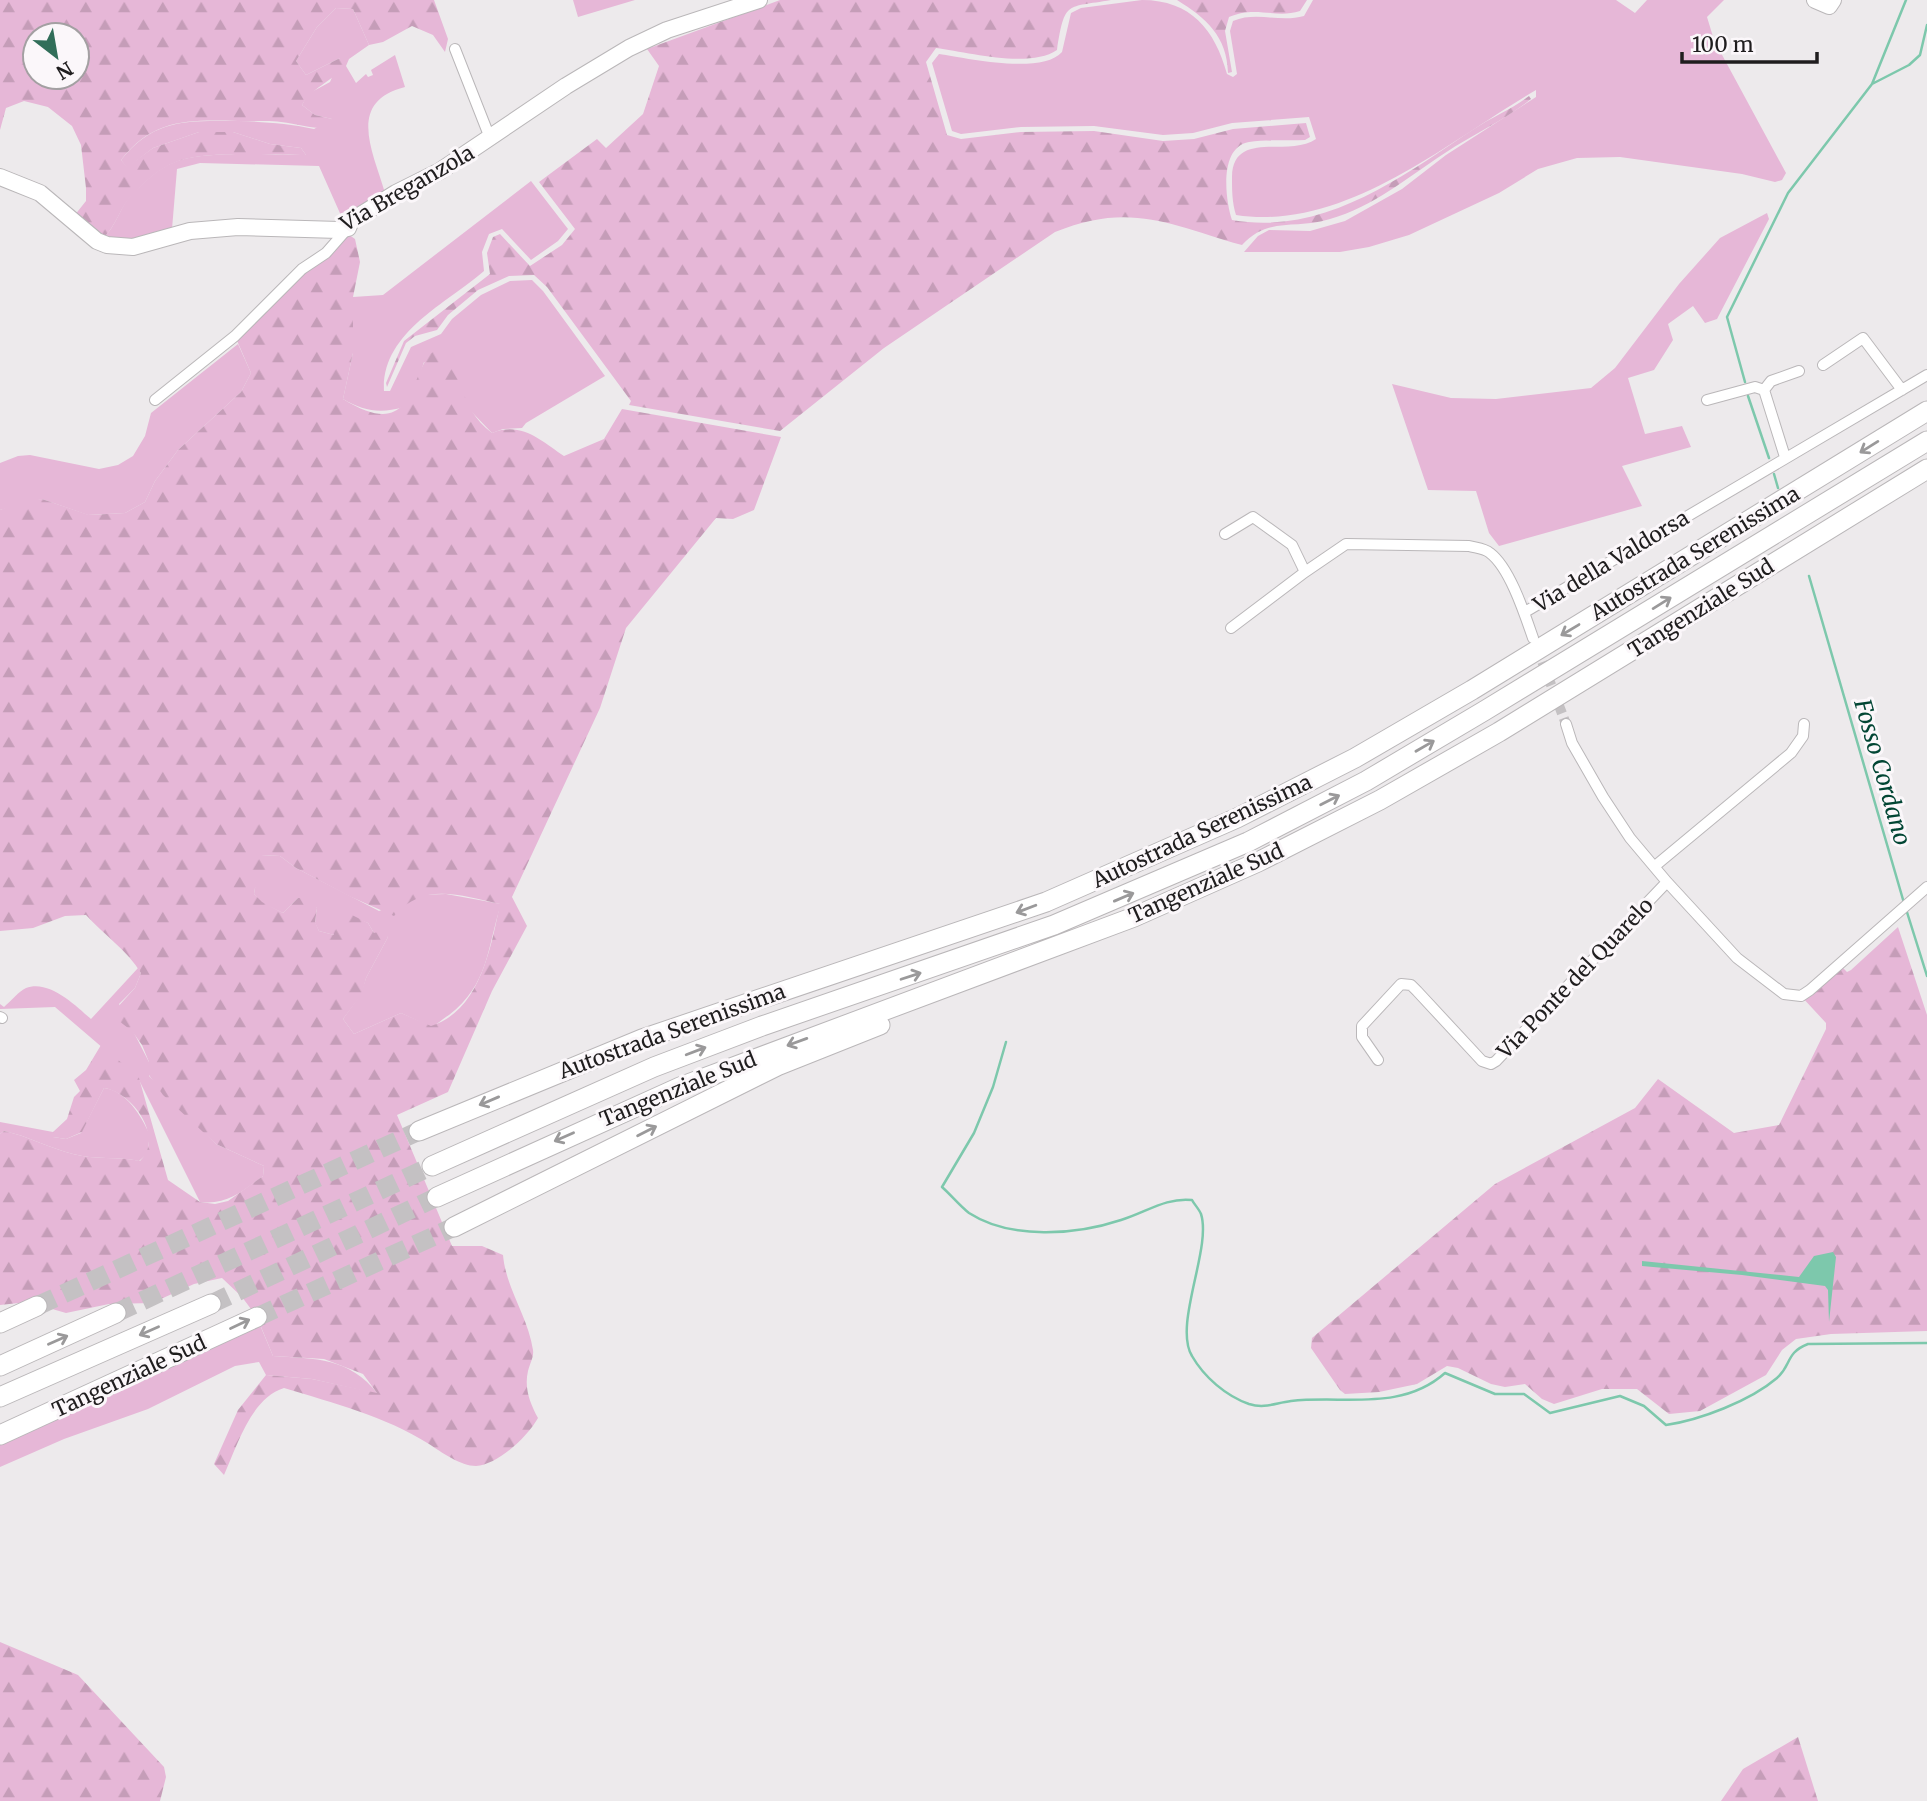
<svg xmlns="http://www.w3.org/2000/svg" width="1927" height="1801" font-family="Merriweather,serif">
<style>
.green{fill:#e6b7d7}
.forest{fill:url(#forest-firs);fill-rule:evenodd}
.water{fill:#7dc8ac}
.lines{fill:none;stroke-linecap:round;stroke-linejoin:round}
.stream{stroke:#7dc8ac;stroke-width:2.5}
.street-tunnel{stroke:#c4c1c3;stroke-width:10;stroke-dasharray:10 5;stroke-linecap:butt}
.highway-tunnel{stroke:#c4c1c3;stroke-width:19;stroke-dasharray:19 10;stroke-linecap:butt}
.street-casing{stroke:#bab7b9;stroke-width:12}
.secondary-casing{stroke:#bab7b9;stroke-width:18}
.highway-casing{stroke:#bab7b9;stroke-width:21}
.street{stroke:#fff;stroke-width:10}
.secondary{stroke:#fff;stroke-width:16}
.highway{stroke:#fff;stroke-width:19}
.oneway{stroke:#9a999a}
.labels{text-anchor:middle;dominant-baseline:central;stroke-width:6;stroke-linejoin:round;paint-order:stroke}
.street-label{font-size:21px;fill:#1f1d1e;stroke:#fbf7fa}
.water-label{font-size:23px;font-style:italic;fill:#024634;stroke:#fbf7fa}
</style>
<defs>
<pattern id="forest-firs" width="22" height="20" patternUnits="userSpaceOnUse" patternTransform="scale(1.75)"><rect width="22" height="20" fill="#e6b7d7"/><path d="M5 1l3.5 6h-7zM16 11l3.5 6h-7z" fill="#c59db8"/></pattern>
</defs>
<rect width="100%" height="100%" fill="#edeaec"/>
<path class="green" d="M573,0h62l-57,17z
M1142,0c49,0 73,30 85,74l6,3 4,-3 -7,-43 3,-10c24,-10 47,2 71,-5l9,-16h303l19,13 12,-13h77l-17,17 7,23 72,133 -4,7 -7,2 -33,-8 -122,-17 -43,1 -39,11 -39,24 -90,42 -40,12 -29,5h-96l14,-16 11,-6 41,1 35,-10 57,-32 44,-34 90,-58v-7c-88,51 -191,142 -300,125 -4,-13 -4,-25 -4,-38 1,-48 57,-19 84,-38l-7,-22 -77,6 -39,10 -30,2 -69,-9 -73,1 -60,7 -9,-3 -20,-68 7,-9c27,4 103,21 123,-2l9,-39 10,-5z
M336,8l17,1 16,36 -20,14 -3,7 10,17 10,-9 2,3 5,-2 -2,-5 24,-15 10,32c-59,15 -32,64 -20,106l-42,27 -24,-54 -119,-3 -23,6 -5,60 -41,13 -29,-3c15,-13 17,-31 30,-45 14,-13 25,-25 43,-32 29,-12 98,-7 131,-7l-5,-7 -31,-4 -37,-12h-34l-46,16 -26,20 -6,-8c34,-43 68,-39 118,-39 26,1 49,2 75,8l18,-10 -17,-4 -13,-10 6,-11 22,-12 10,-24 -34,17 -10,-14 21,-34z
M531,181l37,48 -10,12 -27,19 -29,-31 -13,5 -7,18 2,19c-38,33 -103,62 -100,120h6l21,-44 30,-13 11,-15 29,-24 29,-14 22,-1 11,11 62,85 -79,47 -4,5 -19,1 -11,4 -25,-26 -7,-20 -36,-25 -9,28 -12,17c-22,7 -40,4 -60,-8l10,-46v-56l30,-2z
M1767,213l2,6 -52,100 -12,4 -12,-17 -25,18 5,16 -19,30 -26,8 17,56 37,-8 9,21 -69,19 20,40 -143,40 -10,-13 -13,-42 -48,-1 -36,-106 59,14 45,1 95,-11 24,-20 64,-84 41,-46z
M238,344l13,29 -10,19 -63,58 -23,31 -10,21 -20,11 -37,2 -46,-16 -42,11v-47l18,-7 12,-1 69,14 19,-4 15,-9 12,-20 6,-23z
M261,855l19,1 16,12 83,43 40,-16 27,-1 55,10c-14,44 -12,80 -52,111 -7,4 -11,9 -18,12l-30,-14 -47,21 -11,-15 18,-25 5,-16 22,-41 -14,-4 -6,-10 -8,-3 -26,15 -15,-4 -4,-8 2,-15 -19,-10 -15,15 -21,-10 -8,-9z
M138,968l3,5 -6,15 -16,16 30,58v14l67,68 48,22 -1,10c-21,16 -36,29 -63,26l-62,-124 -83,-71 -55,2v-5l4,3c7,-6 15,-16 22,-19 23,-9 50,18 65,31z
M104,1088c23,3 37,28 46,47l-3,19 -8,7c-21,-5 -45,-1 -66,-7 -24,-6 -45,-18 -69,-23l-4,3v-12l53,10v5l13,2 15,-6z
M260,1325l13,31c43,3 76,1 105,38l-66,-15 -46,-4 -7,-13 -24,4 -87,43 -84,30 -64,28v-22z"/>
<path class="forest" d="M0,0h434l14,39 -3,13 -12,-17 -21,-9 -29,16 -14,3 -16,-36 -17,-1 -19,19 -21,34 10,14 34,-17 6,8c-15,15 -35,23 -44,39l13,10 17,4 -3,9c-17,1 -31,-4 -48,-6 -14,-2 -29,0 -43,-1 -49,-1 -84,-3 -117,39l6,7 26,-19 46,-16h34l37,12 31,4 5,7c-33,0 -101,-5 -130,7 -18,7 -30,19 -43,32 -14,14 -16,32 -31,45l-28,-23 12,-15v-13l-5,-43 -9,-19 -24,-19 -24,-6 -18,7 -6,22zM35,35h42v42h-42z
M780,0h331c-45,8 -46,0 -54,50 -28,19 -89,2 -121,-2l-10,14 21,73 14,4 60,-7 73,-1 69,10 31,-2 39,-10 73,-6 4,14 -5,3c-18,1 -38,-1 -56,2 -30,5 -24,57 -17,78 93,16 169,-43 242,-91 18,-12 38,-20 55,-33l2,3c-26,21 -58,35 -86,54 -37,24 -72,54 -115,66 -35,11 -61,-3 -88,26 -71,-20 -112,-44 -187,-13l-171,116 -104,83 -151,-26 2,-4 -84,-114 -13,-12 -25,1 -31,14 -30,25 -11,15 -22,6 -9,7 -19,44 -1,-4 18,-42 86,-67 -3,-21 6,-16 7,-3 30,32 32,-21 13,-16 -36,-47 58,-43 9,9 37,-34 16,-48 -12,-17z
M1177,0h130l-7,11c-25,8 -44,-6 -71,6l-4,14 7,41 -4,1c-1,-37 -22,-55 -51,-73z
M345,232l10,7 5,23 -7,35v56l-10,46c82,51 63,-44 99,-52 24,28 14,58 50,86 30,-12 49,8 72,23l40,-17 18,-30 159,28 -27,73 -21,9 -17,-1 -90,110 -26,80 -88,189 15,29 -35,65 -44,101 -51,23 55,131h30l21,9c3,34 25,61 30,95 1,7 -3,13 -5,21 -4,17 2,32 10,47 -10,18 -40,47 -62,48 -15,0 -35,-14 -47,-22 -44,-28 -96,-41 -145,-56 -33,10 -47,58 -60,87l-10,-11 24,-54 28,-35 46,4 65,14 -14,-19 -39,-15 -51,-3 -16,-39 -15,-20 -20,-19 -28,6 -42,19 -43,1 -43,9 -38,-11 -28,3v-171l4,-3c24,5 45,17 69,23 21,6 45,2 67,7 25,-24 -8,-69 -36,-73l-22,44 -16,7 -13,-2v-5l14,-13 7,-22 6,-6 -6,-11 12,-10 15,-25 38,33 29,102 32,22 15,2 13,-3 35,-25 1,-10 -48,-22 -53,-49 -14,-20v-13l-7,-17 -10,-14 -17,-13v-8l20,-22 6,-15c-14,-23 -37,-38 -55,-58l-21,1 -32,12 -33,3v-421l23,-9 19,-2 47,16 36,-2 20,-11 10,-21 23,-31 63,-58 10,-19 -16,-37zM262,855l18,1 16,12 53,28 45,20c31,-35 66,-20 106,-12 -9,43 -20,107 -69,122l-30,-13 -47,21 -11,-15 19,-25 4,-16 22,-41 -6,-6 -8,2 -6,-10 -20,-10 -17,12 3,10 -15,-4 -4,-9 2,-14 -11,-10h-8l-15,15 -21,-11 -8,-8 1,-6 10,-10 1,-12z
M1898,927l29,88v316l-96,3 -35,5 -14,11 -16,25 -66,36 -31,3 -32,-25h-35l-48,15 -12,-5 -17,-15 -20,3 -14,-3 -33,-16 -11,-2 -30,18 -38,8 -34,2 -5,-4 -29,-42 1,-10 183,-154 140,-76 23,-29 76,54 45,-8 47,-96v-6l-25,-27 38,-32 8,8 4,-2z
M0,1642l78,33 86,92 2,10 -6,24h-160z
M1798,1737l20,64h-97l22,-32z"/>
<path class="water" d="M1833,1252l3,5 -7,65 -1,-32 -3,-4 -83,-11 -100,-9v-5l157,16 15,-21z"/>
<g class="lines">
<path class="stream" d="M1872,84l37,-19 11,-10 7,-30
M1745,382l-18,-65 61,-124 84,-109 34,-84
M1748,396l21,62
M1774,474l4,14
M1809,576l95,327
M1906,909l21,67
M1006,1042l-13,45 -19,46 -32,54c9,8 18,19 27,26 42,27 107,22 152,7 24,-7 45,-23 71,-20 2,4 7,9 9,14 11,34 -28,111 -9,142 12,21 34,40 57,48 16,5 26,-1 42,-3 53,-6 110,11 154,-28l50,21h29l26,19 70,-17 24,10 22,19c34,-5 84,-24 111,-47 15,-13 8,-25 31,-34l119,-1"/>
<path class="street-tunnel" d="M1537,648l29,76"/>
<path class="highway-tunnel" d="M211,1304l226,-107
M37,1306l382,-175
M116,1313l316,-147
M257,1317l197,-90"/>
<defs>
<path id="street" d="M455,49l35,89
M1823,365l40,-27 39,52
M155,400l80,-64 67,-67 24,-16 22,-25
M1707,400l48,-13 9,3
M1785,457l-21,-67 7,-9 28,-10
M1225,534l28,-17 39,28 13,27 41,-28 123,2c7,2 15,2 21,7 20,15 35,62 43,85
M1525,612l402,-237
M1231,628l74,-56
M1566,724l6,19 31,54 27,41 37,44 70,76 47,36 17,2 9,-6 117,-103
M1655,866l136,-113 12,-17 1,-12
M0,1017l2,1
M1378,1060l-16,-23v-11l39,-42 10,1 6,6 65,70 9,3 5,-3 171,-179"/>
<path id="secondary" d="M1815,0l14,6 4,-6
M0,177l40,16 57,48 10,4 26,2 57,-16 48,-4 101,3 9,-2 3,-7 45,-28 44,-22 126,-85 63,-38 38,-18 92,-30"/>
<path id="highway" d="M419,1131l223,-92 404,-137 191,-84 118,-60 117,-68 455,-279
M432,1166l222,-99 108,-41 292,-101 194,-83 118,-61 118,-70 443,-270
M437,1197l243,-110 454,-170 124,-55 122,-62 119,-68 428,-263
M454,1227l323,-161 103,-41
M0,1323l37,-17
M0,1366l116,-53
M0,1397l211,-93
M0,1435l257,-118"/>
</defs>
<use href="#street" class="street-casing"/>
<use href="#secondary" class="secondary-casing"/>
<use href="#highway" class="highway-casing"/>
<use href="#street" class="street"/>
<use href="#secondary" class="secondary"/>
<use href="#highway" class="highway"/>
</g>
<defs><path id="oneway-shaft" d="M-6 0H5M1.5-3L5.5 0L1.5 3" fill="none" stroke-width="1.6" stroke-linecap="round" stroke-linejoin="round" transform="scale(1.75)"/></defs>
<g class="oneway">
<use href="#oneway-shaft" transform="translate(1869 447) rotate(148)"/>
<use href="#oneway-shaft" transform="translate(1662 603) rotate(-32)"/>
<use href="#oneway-shaft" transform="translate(1570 630) rotate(149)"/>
<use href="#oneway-shaft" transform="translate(1425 746) rotate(-30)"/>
<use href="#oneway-shaft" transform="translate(1330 800) rotate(-27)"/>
<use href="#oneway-shaft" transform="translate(1124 897) rotate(-23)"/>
<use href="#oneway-shaft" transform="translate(1026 909) rotate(159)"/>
<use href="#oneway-shaft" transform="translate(911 976) rotate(-18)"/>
<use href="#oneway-shaft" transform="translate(797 1042) rotate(160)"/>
<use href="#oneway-shaft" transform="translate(696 1051) rotate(-21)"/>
<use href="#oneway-shaft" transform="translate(489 1101) rotate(157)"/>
<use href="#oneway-shaft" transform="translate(647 1131) rotate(-27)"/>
<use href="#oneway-shaft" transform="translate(564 1137) rotate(156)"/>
<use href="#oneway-shaft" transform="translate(240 1324) rotate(-25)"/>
<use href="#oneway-shaft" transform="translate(149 1331) rotate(156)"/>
<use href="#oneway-shaft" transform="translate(58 1340) rotate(-24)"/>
</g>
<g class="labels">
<g class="street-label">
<text transform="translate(407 188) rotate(-30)">Via Breganzola</text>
<text transform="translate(1695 553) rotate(-31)">Autostrada Serenissima</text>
<text transform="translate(1611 561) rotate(-31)">Via della Valdorsa</text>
<text transform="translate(1701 608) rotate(-32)">Tangenziale Sud</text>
<text transform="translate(1202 831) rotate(-25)">Autostrada Serenissima</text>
<text transform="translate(1206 883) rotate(-24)">Tangenziale Sud</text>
<text transform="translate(1575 978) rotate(-46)">Via Ponte del Quarelo</text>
<text transform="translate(672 1031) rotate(-20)">Autostrada Serenissima</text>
<text transform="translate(678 1089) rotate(-22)">Tangenziale Sud</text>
<text transform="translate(129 1376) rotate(-25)">Tangenziale Sud</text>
</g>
<g class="water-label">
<text transform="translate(1883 772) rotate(74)">Fosso Cordano</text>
</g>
</g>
<g transform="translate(56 56) rotate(149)"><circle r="33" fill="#fbf7fa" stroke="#a3a0a2" stroke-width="2"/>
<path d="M0-5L12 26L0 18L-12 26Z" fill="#316e59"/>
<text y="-10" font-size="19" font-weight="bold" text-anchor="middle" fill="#1f1d1e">N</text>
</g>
<path d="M1682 52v10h135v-10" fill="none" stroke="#1f1d1e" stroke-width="3.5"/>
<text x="1692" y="52" font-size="21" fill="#1f1d1e" stroke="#fbf7fa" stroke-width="5" paint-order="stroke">100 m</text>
</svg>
